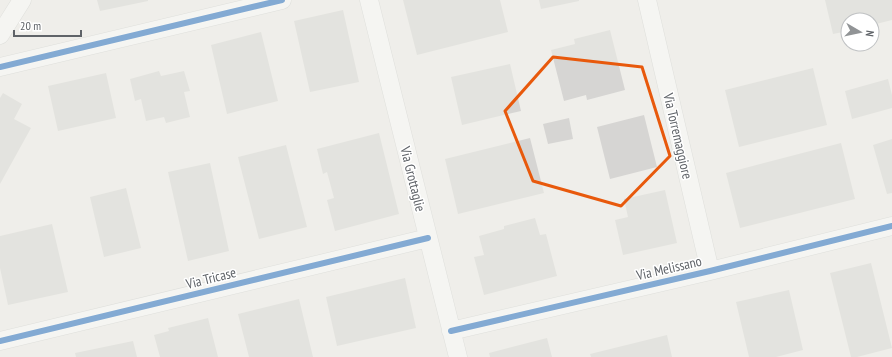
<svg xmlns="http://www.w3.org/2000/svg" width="892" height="357" font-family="'PT Sans Narrow',sans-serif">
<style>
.building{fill:#d6d5d3}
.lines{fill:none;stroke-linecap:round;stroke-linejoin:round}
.street-casing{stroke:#cbcccc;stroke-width:19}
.street{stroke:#fdfcfc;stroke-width:18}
.cycleway-casing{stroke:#fff;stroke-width:8}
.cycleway{stroke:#0057b8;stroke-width:6}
.marked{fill:none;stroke:#e8590c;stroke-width:3;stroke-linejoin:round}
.labels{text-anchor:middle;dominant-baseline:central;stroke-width:3;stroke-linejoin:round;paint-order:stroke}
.street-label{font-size:14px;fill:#5f6368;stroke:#fff}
</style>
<rect width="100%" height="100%" fill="#efeeea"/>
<path class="building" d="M97,0h51v1l-48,10z
M403,0h97l8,32 -91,23z
M539,0h40v1l-38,8z
M825,0h67v20l-20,5v-5h-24v11l-15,3z
M343,10l16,72 -49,10 -16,-71z
M610,30l15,60 -38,10 -1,-5 -22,6 -13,-51 24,-6 -1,-5z
M261,32l17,69 -51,13 -16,-69z
M510,64l11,47 -59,14 -11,-48z
M813,68l14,57 -88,22 -14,-57z
M159,71l2,5 23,-5 6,20 -6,1 6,25 -24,6 -2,-6 -18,4 -5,-22 -6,2 -5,-22z
M106,73l10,45 -58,13 -10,-45z
M888,79l4,16v13l-40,11 -7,-28z
M3,93l19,11 -8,15 17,9 -31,56v-86z
M644,115l13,52 -47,12 -13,-52z
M569,118l4,21 -25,5 -5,-20z
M379,133l20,81 -64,17 -8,-31 7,-2 -7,-26 -4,2 -6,-25z
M530,138l14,55 -86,21 -13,-55z
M892,139v54l-5,1 -14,-49z
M841,143l14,56 -115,29 -14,-55z
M286,145l21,82 -48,12 -21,-82z
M210,163l19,88 -41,10 -20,-89z
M126,188l15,60 -37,9 -14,-60z
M665,190l12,53 -54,12 -8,-35 13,-3 -4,-18z
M535,218l5,17 6,-1 11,42 -73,19 -10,-38 10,-2 -5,-19 25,-7v-3z
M52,224l16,68 -60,13 -8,-37v-32z
M871,263l21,85 -35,9h-6l-21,-84z
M405,278l11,50 -79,18 -11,-49z
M789,290l14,60 -27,7h-27l-13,-55z
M299,299l14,58h-64l-11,-43z
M208,318l10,39h-58l-6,-22 15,-4 -1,-3z
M667,335l5,22h-81l-1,-3z
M547,338l5,19h-62l-1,-4z
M133,341l4,16h-61l-1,-4z"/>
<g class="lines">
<defs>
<path id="street" d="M369,0l89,357
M647,0l63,271
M0,35l22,-35
M0,67l282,-67
M451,331l259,-60 182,-45
M0,341l428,-103"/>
</defs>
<use href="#street" class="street-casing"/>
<use href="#street" class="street"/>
<defs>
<path id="cycleway" d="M0,67l282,-67
M451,331l259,-60 182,-45
M0,341l428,-103"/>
</defs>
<use href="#cycleway" class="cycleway-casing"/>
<use href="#cycleway" class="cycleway"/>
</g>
<path d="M0 0H892V357H0ZM553,57l89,10 28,89 -49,50 -88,-25 -28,-70z" fill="#efeeea" fill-opacity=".55" fill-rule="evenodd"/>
<path class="marked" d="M553,57l89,10 28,89 -49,50 -88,-25 -28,-70z"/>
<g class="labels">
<g class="street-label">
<text transform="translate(678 136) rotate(77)">Via Torremaggiore</text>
<text transform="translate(413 179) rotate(76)">Via Grottaglie</text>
<text transform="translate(669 268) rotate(-13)">Via Melissano</text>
<text transform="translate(211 278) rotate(-14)">Via Tricase</text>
</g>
</g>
<g transform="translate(860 32) rotate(99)"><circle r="19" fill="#ffffff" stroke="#bfc1c3"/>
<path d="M0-3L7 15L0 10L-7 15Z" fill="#919496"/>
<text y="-6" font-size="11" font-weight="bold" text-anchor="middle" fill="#5f6368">N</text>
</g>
<path d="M14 30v6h67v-6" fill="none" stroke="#5f6368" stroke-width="2"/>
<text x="20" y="30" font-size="12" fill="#5f6368" stroke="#ffffff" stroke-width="3" paint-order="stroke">20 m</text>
</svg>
